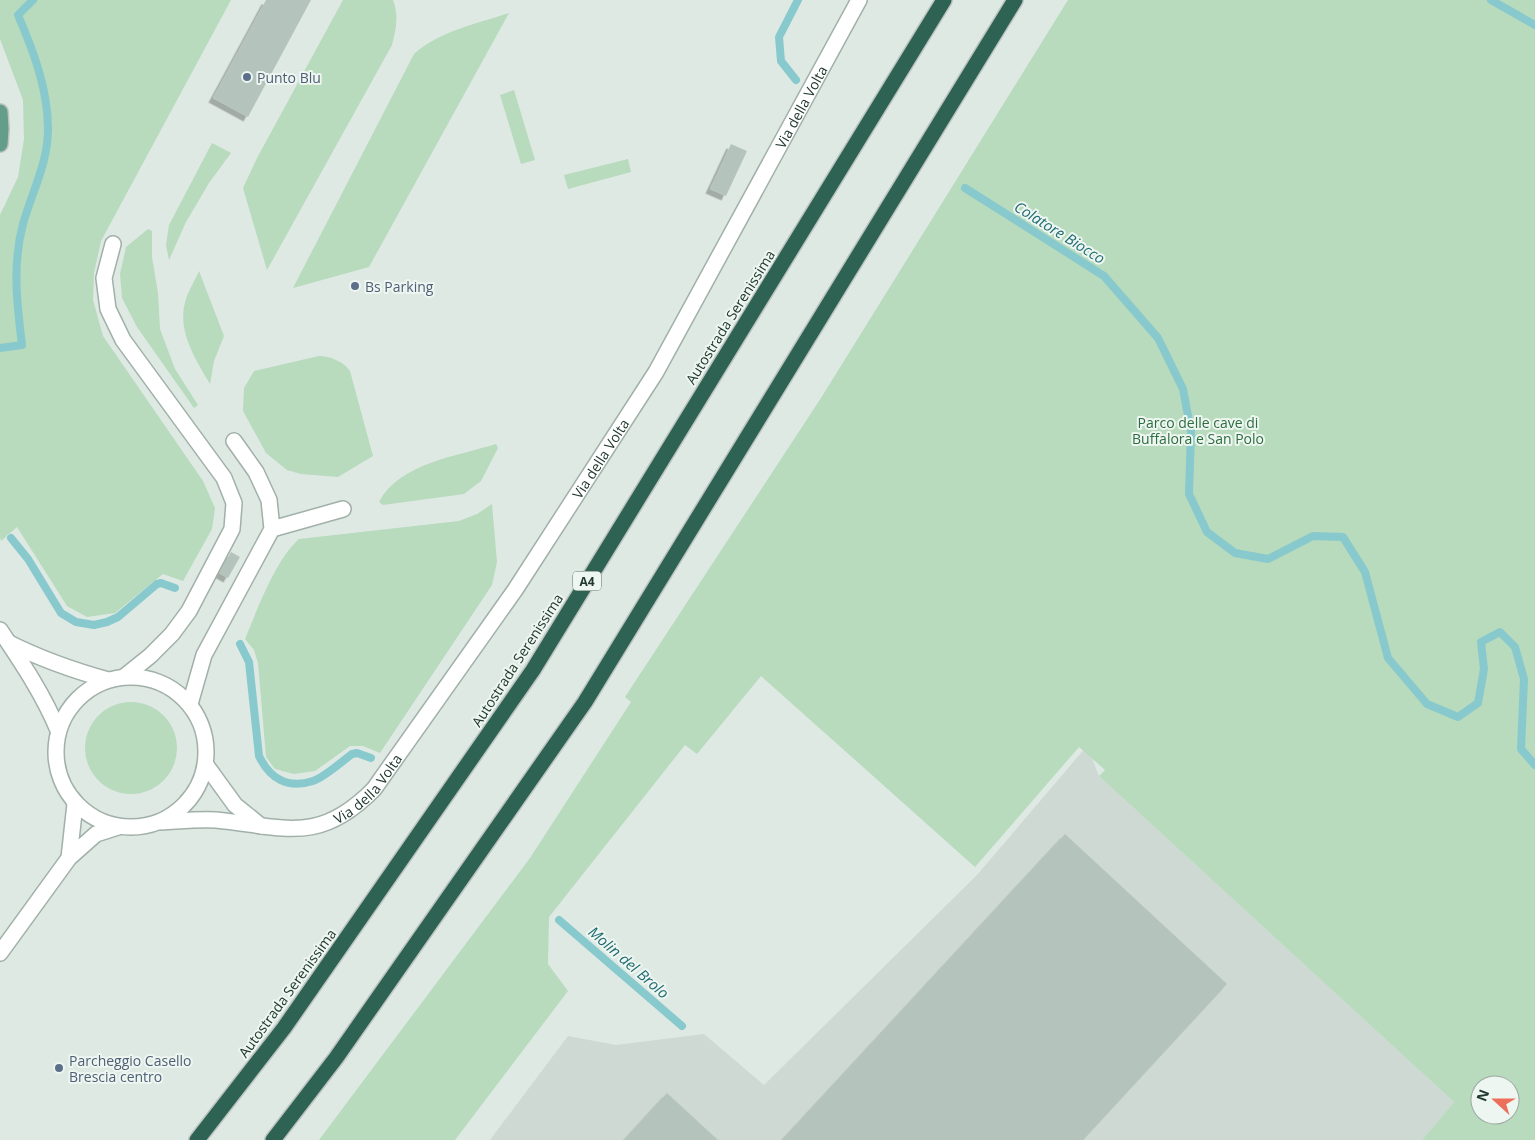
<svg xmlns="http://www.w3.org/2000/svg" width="1535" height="1140" font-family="'Open Sans',sans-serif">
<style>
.built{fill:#cdd9d2}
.green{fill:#b8dabd;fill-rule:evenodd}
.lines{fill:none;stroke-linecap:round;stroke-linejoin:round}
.stream{stroke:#88c9cd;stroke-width:8}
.building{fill:#b4c4bc;filter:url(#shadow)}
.lane-casing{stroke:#a1b0a9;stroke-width:18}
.street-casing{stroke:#a1b0a9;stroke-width:18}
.primary-casing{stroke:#bcc3c1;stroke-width:18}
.highway-casing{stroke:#bcc3c1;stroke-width:18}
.lane{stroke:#fff;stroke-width:15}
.street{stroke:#fff;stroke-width:15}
.primary{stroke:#649d89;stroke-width:15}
.highway{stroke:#2e6353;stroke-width:15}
.service-dot{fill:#5c6f8a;stroke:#eef6f1;stroke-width:2}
.labels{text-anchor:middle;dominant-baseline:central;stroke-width:4;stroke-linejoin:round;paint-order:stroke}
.shield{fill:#eef6f1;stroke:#5e7169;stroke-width:1}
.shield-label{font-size:12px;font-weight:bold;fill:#20382f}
.service-label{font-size:14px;fill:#4e5e75;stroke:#eef6f1;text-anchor:start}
.street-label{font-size:14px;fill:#20382f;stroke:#eef6f1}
.park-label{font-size:14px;fill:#2d6d3f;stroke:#eef6f1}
.water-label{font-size:15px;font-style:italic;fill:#1e6b71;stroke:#eef6f1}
</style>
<defs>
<filter id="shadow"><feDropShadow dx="-4.5" dy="4.5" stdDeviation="0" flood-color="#0004"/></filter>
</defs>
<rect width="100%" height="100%" fill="#dee9e3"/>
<path class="built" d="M1087,746l12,30 355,326 -32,38h-932l78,-104 48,9 88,-11 60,51 213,-210z"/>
<path class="green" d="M0,0h231l-130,241 -7,32 -1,27 10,36 100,145 12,27 -3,21 -29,52 -20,-7 -48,39 -28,4 -20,-11 -50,-79 -16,14 -1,-4v-322l18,-38 6,-38 -1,-39 -23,-61z
M343,0h50c6,16 3,29 -1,45l-125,225 -24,-82 14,-30z
M1068,0h467v1140h-113l32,-38 -355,-326 6,-6 -26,-23 -104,120 -214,-191 -64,78 -12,-9 -136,172 -1,47 20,27 -113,149h-136l211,-282 101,-156 -6,-5 196,-299zM1480,1085h30v30h-30z
M509,13l-140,254 -76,21 121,-234c26,-23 62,-30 95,-41z
M514,90l21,70 -14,4 -21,-69z
M212,143l19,10 -22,30 -23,39 -17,38 -3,-15 3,-20z
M628,159l3,13 -63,17 -4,-14z
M148,229l4,2v26l6,36 2,36 15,40 23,36 -4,3 -57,-81 -15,-29 -2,-24 6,-27z
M199,271l25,65 -10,25 -4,23c-15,-26 -34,-54 -24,-85 3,-9 9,-19 13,-28z
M319,356c11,0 25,6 31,15l23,85 -35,21 -37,-3 -14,-4 -21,-17 -23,-42 1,-23 10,-17z
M496,444l2,4 -17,33 -17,13 -81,11 -4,-3c20,-39 79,-46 117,-58z
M492,504l5,58 -5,23 -112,168 -17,-7h-13l-35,25 -21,3 -19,-5 -9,-12 -8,-94 -4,-13 -9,-11c12,-29 31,-80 54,-100l160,-18 18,-7z
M85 748a46 46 0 1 1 92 0a46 46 0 1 1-92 0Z"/>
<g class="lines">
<path class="stream" d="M1491,0l44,25
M796,80l-15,-19 -2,-24 19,-37
M965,188l139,88 54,62 25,51 8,43 -2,62 18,38 28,21 33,6 45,-23 30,1 22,35 23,86 39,46 31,13 20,-14 6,-34 -3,-27 19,-10 15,15 9,32 -3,70 14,16
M0,348l22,-3c-5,-41 -10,-80 1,-121 9,-32 25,-61 25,-95 0,-40 -15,-79 -30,-114l15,-15
M11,538l17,21 33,54 15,9 18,3 13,-3 11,-5 39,-33 4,-1 14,5
M240,644l9,18 10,94c11,23 29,33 54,25 10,-3 30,-20 39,-27l5,-1 14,5
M559,920l123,106"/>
</g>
<path class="building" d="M266,0h45l-63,117 -35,-19z
M731,144l16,7 -21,45 -16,-7z
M231,552l9,5 -12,21 -9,-5z
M1065,834l162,150 -144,156h-301z
M667,1093l51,47h-94z"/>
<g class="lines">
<defs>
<path id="lane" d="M113,244l-9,34 4,31 15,31 101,138 10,25 -2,26 -43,82 -17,23 -22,22 -25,20
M272,529l71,-20
M190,704l14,-49 68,-126 -3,-29 -13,-28 -22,-31
M69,858l6,-54
M0,953l69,-95 27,-24 22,-7"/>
<g id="street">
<path d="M0,630c22,33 43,64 58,100"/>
<path d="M9,643c34,17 63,27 99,37"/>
<circle cx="131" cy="752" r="75"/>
<path d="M206,765l29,40 26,21"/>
<path id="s1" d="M162,822c18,-1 36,-3 54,-2 69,7 103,25 158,-31l141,-199 141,-218 203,-372"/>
</g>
<path id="primary" d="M0,112l1,17 -1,15"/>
<path id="highway" d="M197,1140l87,-112 249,-358 411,-670
M273,1140l63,-82 249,-356 430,-702"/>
</defs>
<use href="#lane" class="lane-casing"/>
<use href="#street" class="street-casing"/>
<use href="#primary" class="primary-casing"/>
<use href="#highway" class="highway-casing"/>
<use href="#lane" class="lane"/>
<use href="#street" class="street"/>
<use href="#primary" class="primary"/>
<use href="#highway" class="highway"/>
</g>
<g class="service-dot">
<circle cx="247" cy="77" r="5"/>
<circle cx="355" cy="286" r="5"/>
<circle cx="59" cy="1068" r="5"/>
</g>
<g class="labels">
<rect class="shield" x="573" y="571.5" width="28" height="19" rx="4"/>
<g class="shield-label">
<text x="587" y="581">A4</text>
</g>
<g class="service-label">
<text x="257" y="77">Punto Blu</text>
<text x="365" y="286">Bs Parking</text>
<text x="69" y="1060">Parcheggio Casello<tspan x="69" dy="16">Brescia centro</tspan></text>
</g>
<g class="street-label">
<text stroke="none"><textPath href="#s1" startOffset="1030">Via della Volta</textPath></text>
<text transform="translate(730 317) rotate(-58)">Autostrada Serenissima</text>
<text stroke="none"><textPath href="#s1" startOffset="625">Via della Volta</textPath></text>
<text transform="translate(517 660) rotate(-57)">Autostrada Serenissima</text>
<text stroke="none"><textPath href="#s1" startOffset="220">Via della Volta</textPath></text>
<text transform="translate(287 993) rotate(-54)">Autostrada Serenissima</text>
</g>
<g class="park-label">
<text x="1198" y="422">Parco delle cave di<tspan x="1198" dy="16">Buffalora e San Polo</tspan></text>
</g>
<g class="water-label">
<text transform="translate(1060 232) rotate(32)">Colatore Biocco</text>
<text transform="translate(629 962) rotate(41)">Molin del Brolo</text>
</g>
</g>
<g transform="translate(1495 1100) rotate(291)"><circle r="24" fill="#eef6f1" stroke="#9caaa3"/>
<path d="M0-4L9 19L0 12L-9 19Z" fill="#ec6f5a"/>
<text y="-8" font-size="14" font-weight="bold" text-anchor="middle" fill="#20382f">N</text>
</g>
</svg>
